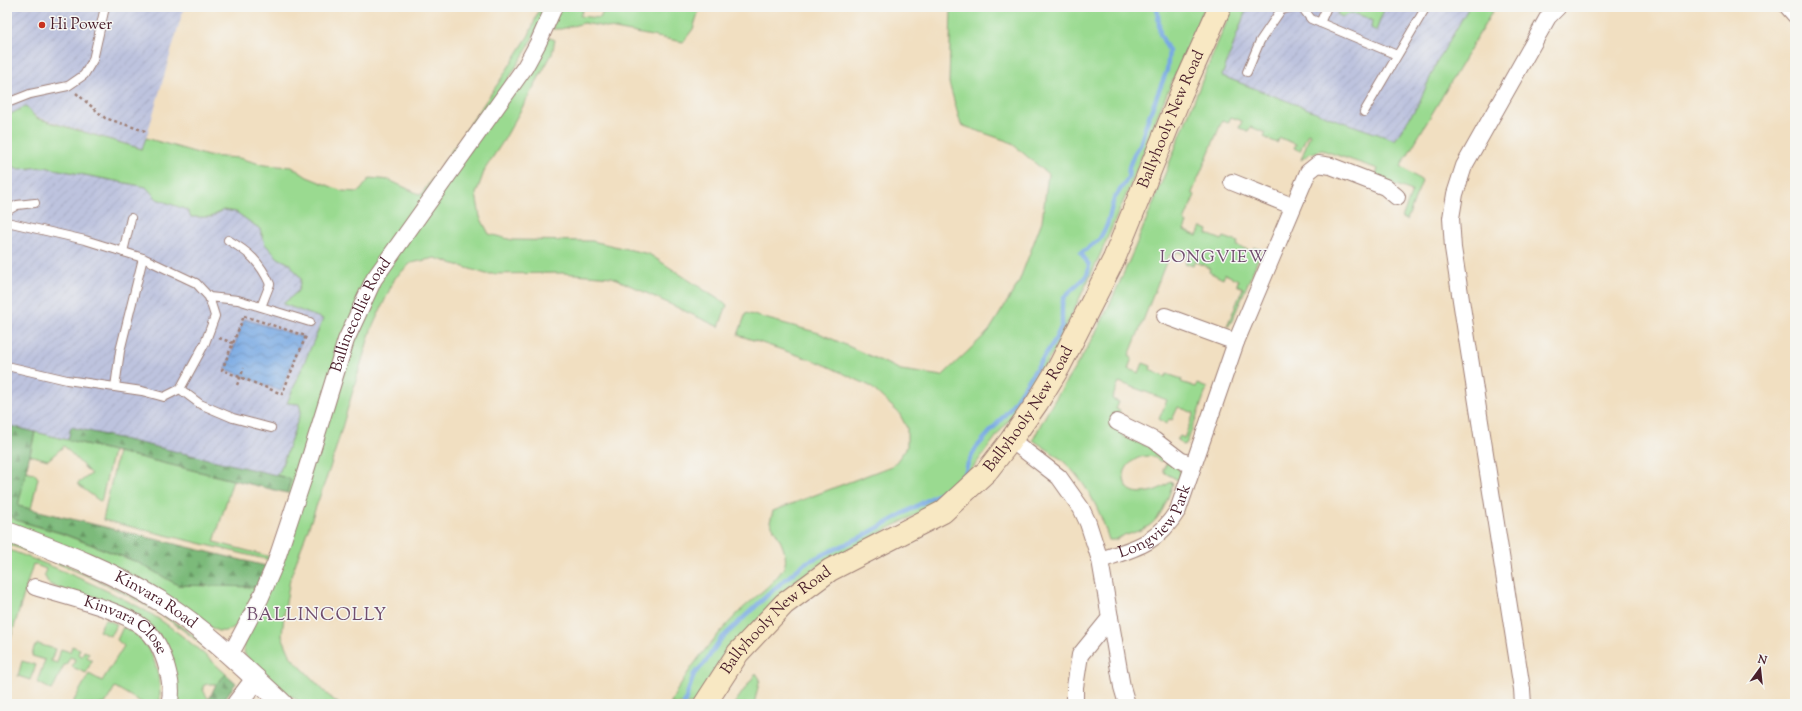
<svg xmlns="http://www.w3.org/2000/svg" width="1802" height="711" font-family="'Sorts Mill Goudy',serif">
<style>
.industrial{fill:url(#industrial-furrows)}
.grass{fill:#9ada90;stroke:#727c5e}
.forest{fill:url(#forest-firs);stroke:#626c52}
.water{fill:url(#water-waves);stroke:#616487}
.lines{fill:none;stroke-linecap:round;stroke-linejoin:round}
.stream{stroke:#78a9e3;stroke-width:4.5}
.service-casing{stroke:#9e7f76;stroke-width:10}
.minor-casing{stroke:#9e7f76;stroke-width:18}
.tertiary-casing{stroke:#9e7f76;stroke-width:22}
.secondary-casing{stroke:#9e7f76;stroke-width:24}
.path{stroke:#9e7f76;stroke-width:2.5;stroke-dasharray:3 3;stroke-linecap:butt}
.service{stroke:#fff;stroke-width:8}
.minor{stroke:#fff;stroke-width:16}
.tertiary{stroke:#fff;stroke-width:20}
.secondary{stroke:#f8e8c3;stroke-width:22}
.poi-dot{fill:#c8321e;stroke:#f6f6f2;stroke-width:1.5}
.labels{text-anchor:middle;dominant-baseline:central;stroke-width:3;stroke-linejoin:round;paint-order:stroke}
.poi-label{font-size:16px;fill:#4a1f2b;stroke:#f6f6f2;text-anchor:start}
.street-label{font-size:16px;fill:#4a1f2b;stroke:#f6f6f2}
.neighbourhood-label{font-size:17px;letter-spacing:1px;fill:#704d6e;stroke:#f6f6f2}
.quarter-label{font-size:18px;letter-spacing:1px;fill:#704d6e;stroke:#f6f6f2}
</style>
<defs>
<pattern id="industrial-furrows" width="10" height="10" patternUnits="userSpaceOnUse"><rect width="10" height="10" fill="#bdc3de"/><path d="M-1 1l2-2M0 10L10 0M9 11l2-2" fill="none" stroke="#a4a7bf"/></pattern>
<pattern id="forest-firs" width="22" height="20" patternUnits="userSpaceOnUse"><rect width="22" height="20" fill="#7bba7a"/><path d="M5 1l3.5 6h-7zM16 11l3.5 6h-7z" fill="#679764"/></pattern>
<pattern id="water-waves" width="16" height="10" patternUnits="userSpaceOnUse"><rect width="16" height="10" fill="#78a9e3"/><path d="M0 5q4-4 8 0t8 0" fill="none" stroke="#6489b8"/></pattern>
</defs>
<rect width="100%" height="100%" fill="#f6f6f2"/>
<filter id="ink" filterUnits="userSpaceOnUse"><feTurbulence type="fractalNoise" baseFrequency=".025" numOctaves="2"/><feDisplacementMap in="SourceGraphic" scale="8" xChannelSelector="R" yChannelSelector="G"/><feConvolveMatrix kernelMatrix="1 2 1 2 8 2 1 2 1" color-interpolation-filters="sRGB"/></filter>
<filter id="wash" filterUnits="userSpaceOnUse"><feTurbulence type="fractalNoise" baseFrequency=".012" numOctaves="4" result="noise"/><feDisplacementMap in="SourceGraphic" scale="16" xChannelSelector="R" yChannelSelector="G"/><feGaussianBlur stdDeviation="0.9" result="paint"/><feColorMatrix in="noise" values="0 0 0 0 0 0 0 0 0 0 0 0 0 0 0 0 0 1.4 0 .05"/><feComposite in="paint" operator="in"/></filter>
<g filter="url(#wash)">
<rect width="100%" height="100%" fill="#f1dfc1"/>
<path class="industrial" d="M7,7h177l-41,142 -107,-32 -10,-11 -19,10z
M1233,7h262l-94,159 -91,-32 -111,-45z
M7,142l221,58 141,62 -40,97 -42,134 -280,-68z"/>
<path class="grass" d="M540,7h8l-21,42 -21,34 -131,181 -83,230 -5,-1 4,-14 -15,-4 4,-4 21,-60 -2,-7 -12,-1 36,-84 -40,-15 15,-13 3,-12 -11,-15 -12,-6 -13,-14 -5,-15 -24,-17 -13,-2 -12,7h-20l-4,-7 -30,-11 -11,-12 -102,-20 -25,2 -12,-5v-48l19,-10 10,12 106,31 4,-11 62,18 31,2 25,7 28,2 15,10 35,14 17,1 11,-14 19,2 32,15 78,-113 30,-47z
M560,7h24l-4,9 20,2 5,-11h95l-7,22 -10,13 -99,-19 -23,6h-9z
M951,7h254l-47,107 -27,70 -35,80 -42,87 -26,43 -65,87 -31,25 -106,55 -36,24 -70,75 -26,44h-24c16,-34 41,-63 67,-90 11,-12 44,-35 48,-50 3,-13 -9,-31 -15,-42l3,-11 121,-46 13,-18v-19l-8,-15 -29,-27 -49,-23 -83,-28 8,-22 73,20 82,37 41,6 47,-45 29,-47 24,-63 6,-47 -38,-32 -49,-17 -12,-42z
M1233,7h14l-25,69 112,43 61,21 23,-35 19,-43 32,-55h26l-94,159 21,15 -15,39 -5,-2 10,-27 -37,-14 3,-8 -56,-19 -13,4 -8,6 9,-26 -2,-1 -8,18 -6,-3 2,-4 -16,-6 -3,5 -13,-6 2,-4 -15,-6 -3,4 -9,-3 3,-7 -11,-4 -3,6 -6,-2 -30,72 3,2 -11,26 3,2 -3,7 13,6 4,-9 7,3 -1,4 15,6 2,-3 14,5 -1,4 15,5 2,-4 8,3 -31,73 -4,3 16,-38 -6,-3 1,-5 -13,-6 -2,5 -14,-7 1,-4 -15,-6 -2,4 -8,-3 3,-7 -12,-5 -2,6 -5,-2 -40,101 3,2 -4,11 11,4 4,-10 8,3 -1,4 15,7 2,-3 15,5 -1,3 15,5 1,-3 10,4 -19,52 -2,4 -3,1 -6,-5 3,-4 4,2 10,-25 -16,-6 -6,13 -3,-1 -3,5 -7,-5 8,-19 -48,-18 -7,17 7,3 -3,7 4,2 -6,16 9,4 -1,5 24,10 4,-3 15,13 -4,6c-2,-2 -5,-4 -8,-5 -13,-4 -30,7 -29,21 2,24 35,14 46,4l3,1c-5,15 -10,32 -23,42 -6,5 -16,7 -23,10l-1,-1 -11,6h-6c-9,-30 -22,-57 -46,-79 -9,-8 -20,-14 -30,-21 19,-41 47,-76 67,-115 50,-104 87,-213 133,-318z
M1341,7h44l-9,24 -5,-3 1,-8c-9,-4 -20,-9 -30,-3l-5,-3z
M548,37l7,3 -3,14 -48,86 -19,29 -9,25 4,23 9,17 23,6 80,1 57,13 78,51 -8,22 -107,-50 -50,-4 -76,1 -51,-16 -24,5 -16,15 -24,52 -41,138 -40,111 -6,36 -2,21 9,21 38,39 10,8h-37l-10,-8 -3,5 -44,-46 -2,-9 116,-322 20,-44z
M35,432l78,19 -12,51 -24,-18 14,-10 -27,-28 -16,14 -18,-5z
M118,452l115,28 -19,62 57,15 -2,3 -166,-40z
M1169,459c8,6 14,11 11,22l-15,-8 -2,-3z
M26,471l8,2 4,5 -7,31 -14,-3z
M7,513l9,7 44,13 77,29 41,23 78,2c-8,17 -15,48 -38,44l-211,-109z
M7,540l28,10 114,53 63,46 -2,3c-60,-54 -129,-80 -203,-108z
M7,549c45,17 89,35 132,58 31,17 60,42 87,67l-10,10h-9l-4,2v4l6,10 -2,4h-31l-17,-70 -110,-50 -5,-9 2,-6 -13,-5 -26,87z
M105,619l12,5 -7,12 -11,-5z
M123,627c31,13 38,47 37,77h-16l-29,-17 -10,17h-33l17,-30 13,7 22,-35 -7,-6z
M38,644l17,5 -4,12 6,2 4,-14 9,3 2,-6 8,3 -2,5 4,2 2,-5 5,2 -2,4 5,3 -6,13 -14,-6 3,-8 -5,-2 -4,8h-2l-12,25 -15,-8 8,-22 -13,-4 2,-9z
M22,661l14,4 -6,15 -12,-4z
M756,673l4,6 -6,25h-20z"/>
<path class="forest" d="M7,425l28,7 -17,74 248,60 -10,21 -78,-2 -41,-23 -76,-29 -45,-13 -9,-7z
M71,427l205,48 15,4 -4,14 -219,-53z
M226,674l10,9 -15,21h-14l9,-20z"/>
<path class="water" d="M244,319l59,18 -22,54 -55,-22z"/>
<g class="lines">
<path class="stream" d="M684,704l10,-30 10,-10 16,-24 53,-50 32,-27 60,-28 91,-51 9,-10 3,-11 8,-15 33,-38 46,-70 7,-15v-20l2,-8 21,-19 3,-6 1,-7 -8,-12 18,-13 8,-15 7,-26 14,-21 1,-11 5,-13 6,-9 8,-26 19,-49 2,-19 -9,-17 -3,-27"/>
</g>
</g>
<g filter="url(#ink)">
<g class="lines">
<defs>
<path id="service" d="M1302,7l9,12 86,36
M1320,23l7,-16
M1247,72l13,-31 21,-31 13,-3
M7,103l23,-9 38,-8 16,-11 9,-15 12,-53
M1364,112l62,-105
M7,211l10,-6 18,-2
M7,222l78,18 58,18 53,25 13,14 6,19 -10,27 -25,46 -16,8 -22,-6 -75,-11 -60,-14
M228,240c21,12 32,22 42,44l-9,23
M123,252l8,-34
M209,297l29,3 72,22
M115,387l5,-36 23,-93
M180,389l20,15 33,14 38,10"/>
<g id="minor">
<path d="M1788,7l7,8"/>
<path d="M1232,182l60,24"/>
<path d="M1165,316l71,26"/>
<path d="M1117,422l37,18 26,20 13,6"/>
<path d="M1011,440l48,37 22,31 7,15 12,37 22,127 5,17"/>
<path id="s1" d="M1100,560c36,-12 57,-16 78,-50l58,-168 72,-170 10,-8 13,2 54,21 12,10"/>
<path id="s2" d="M35,587c30,10 86,22 109,41 13,10 19,25 23,40 3,11 6,24 2,36"/>
<path id="s3" d="M229,654l6,-8 25,-47 15,-35 28,-84 43,-140 28,-61 151,-212 13,-24 16,-36"/>
<path d="M1075,704v-17l5,-32 30,-37"/>
<path d="M1523,704l-1,-15 -57,-363 -12,-78 -2,-30 4,-24 9,-28 84,-149 10,-10"/>
</g>
<g id="tertiary">
<path id="s4" d="M7,532c54,20 109,41 158,72 43,28 80,65 118,100"/>
<path d="M237,704l19,-25"/>
</g>
<g id="secondary">
<path id="s5" d="M705,704l33,-51 46,-49 46,-34 113,-58 44,-41 24,-31 26,-37 22,-36 55,-108 67,-165 39,-87"/>
</g>
</defs>
<use href="#service" class="service-casing"/>
<use href="#minor" class="minor-casing"/>
<use href="#tertiary" class="tertiary-casing"/>
<use href="#secondary" class="secondary-casing"/>
<path class="path" d="M76,93l29,25 43,14
M244,316l62,20 -24,58 -60,-24z
M219,338l14,5
M237,385l7,-17"/>
<use href="#service" class="service"/>
<use href="#minor" class="minor"/>
<use href="#tertiary" class="tertiary"/>
<use href="#secondary" class="secondary"/>
</g>
</g>
<circle class="poi-dot" cx="42" cy="25" r="4"/>
<g class="labels">
<g class="poi-label">
<text x="50" y="25">Hi Power</text>
</g>
<g class="street-label">
<text stroke="none"><textPath href="#s5" startOffset="771">Ballyhooly New Road</textPath></text>
<text stroke="none"><textPath href="#s3" startOffset="365">Ballinecollie Road</textPath></text>
<text stroke="none"><textPath href="#s5" startOffset="447">Ballyhooly New Road</textPath></text>
<text stroke="none"><textPath href="#s1" startOffset="71">Longview Park</textPath></text>
<text stroke="none"><textPath href="#s4" startOffset="164">Kinvara Road</textPath></text>
<text stroke="none"><textPath href="#s5" startOffset="111">Ballyhooly New Road</textPath></text>
<text stroke="none"><textPath href="#s2" startOffset="100">Kinvara Close</textPath></text>
</g>
<g class="neighbourhood-label">
<text x="1214" y="258">LONGVIEW</text>
</g>
<g class="quarter-label">
<text x="317" y="616">BALLINCOLLY</text>
</g>
</g>
<rect width="1802" height="711" fill="none" stroke="#f6f6f2" stroke-width="24"/>
<g transform="translate(1760 669) rotate(15)" stroke="#f6f6f2" stroke-width="3" paint-order="stroke">
<path d="M0-3L7 15L0 10L-7 15Z" fill="#4a1f2b"/>
<text y="-6" font-size="11" font-weight="bold" text-anchor="middle" fill="#4a1f2b">N</text>
</g>
</svg>
